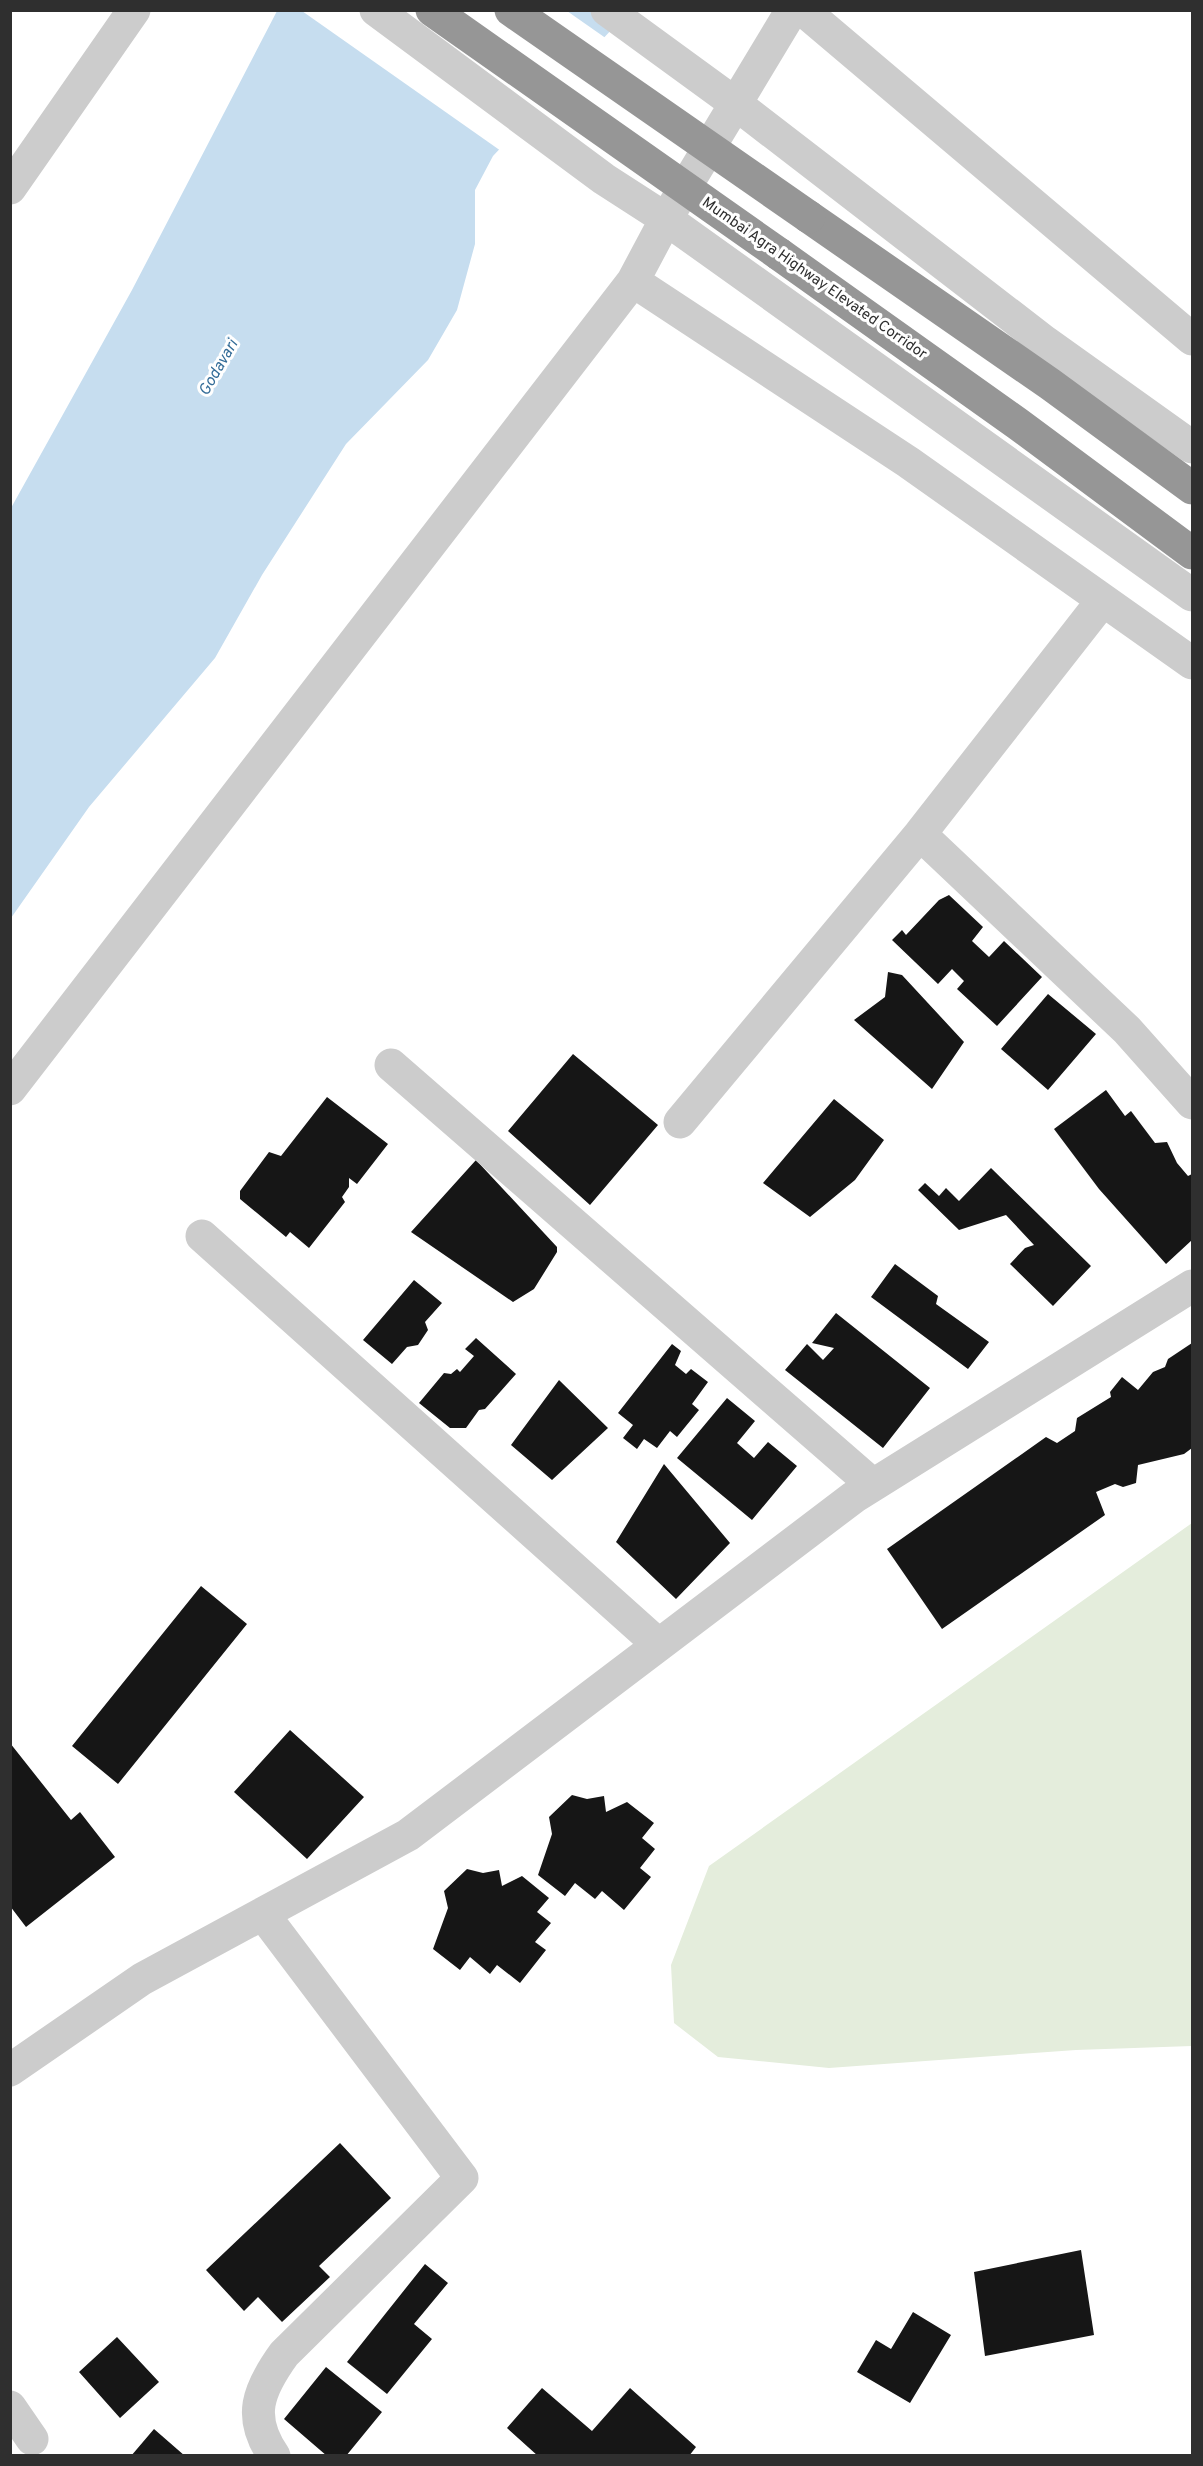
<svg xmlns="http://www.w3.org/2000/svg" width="1203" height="2466" font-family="Overpass,sans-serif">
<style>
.green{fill:#e4eddc}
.water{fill:#c6ddef}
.pier{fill:#fff}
.building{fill:#161616}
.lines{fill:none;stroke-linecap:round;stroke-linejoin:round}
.minor{stroke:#ccc;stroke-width:33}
.highway{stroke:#969696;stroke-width:33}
.highway-bridge{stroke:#969696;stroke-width:33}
.labels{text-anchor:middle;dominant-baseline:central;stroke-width:6;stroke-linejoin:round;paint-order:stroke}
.street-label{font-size:15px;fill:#2f2f2f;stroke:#fff}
.water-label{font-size:16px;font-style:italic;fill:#366e99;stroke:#fff}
</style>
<rect width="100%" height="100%" fill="#fff"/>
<path class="green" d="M1192,1523v523l-116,4 -247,18 -111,-11 -44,-34 -3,-58 38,-99z"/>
<path class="water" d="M277,11h352l-136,145 -18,34v54l-18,66 -29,50 -82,84 -84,131 -47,83 -126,149 -78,111v-410l121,-218z"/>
<path class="pier" d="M302,11h265l40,28 -106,112z"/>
<path class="building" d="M949,895l34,32 -11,14 17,16 15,-16 38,36 -45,49 -40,-37 7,-8 -12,-12 -14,15 -46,-44 10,-10 4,5 33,-35z
M888,972l14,3 62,67 -32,47 -78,-69 31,-23z
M1048,994l48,40 -48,56 -47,-41z
M573,1054l85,71 -68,80 -82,-74z
M1106,1090l19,26 6,-5 24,32 12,-1 10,21 11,13 4,-2v66l-26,24 -67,-75 -45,-60z
M327,1097l61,47 -31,40 -8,-6v9l-7,10 3,5 -36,46 -19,-16 -4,5 -46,-38v-8l29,-39 12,4z
M834,1099l50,41 -29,40 -45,37 -47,-34z
M476,1160l81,87v5l-23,37 -21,13 -102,-70z
M991,1168l100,98 -38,40 -43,-42 15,-16 9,-3 -28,-30 -47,15 -41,-40 7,-7 14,13 7,-8 13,13z
M895,1264l43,32 -2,8 53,38 -21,27 -97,-72z
M414,1280l28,23 -17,19 3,8 -10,15 -11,2 -15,17 -29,-24z
M836,1313l94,75 -47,60 -98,-78 22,-26 16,16 11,-12 -22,-5z
M476,1338l40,36 -31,35 -6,1 -13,18h-16l-31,-25 25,-30 7,1 6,-5 3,3 14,-16 -9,-7z
M1192,1343v105l-8,6 -46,11 -2,18 -13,4 -8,-3 -19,8 9,23 -163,114 -55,-80 159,-112 11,6 18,-12 2,-13 34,-21 -1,-5 12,-15 16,13 15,-18 12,-5 3,-8z
M672,1344l9,7 -6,14 11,9 5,-5 17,13 -16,22 7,6 -22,27 -7,-6 -13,17 -13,-9 -7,10 -14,-11 10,-13 -15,-12z
M559,1380l49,48 -56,52 -41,-35z
M727,1398l28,23 -18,22 17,15 14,-16 29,24 -45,54 -75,-62z
M664,1464l66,79 -54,56 -60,-57z
M201,1586l46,38 -129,160 -46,-38z
M290,1730l74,67 -57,62 -73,-67z
M10,1743l61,77 9,-8 35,45 -89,70 -16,-21z
M572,1795l15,4 17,-3 2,16 21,-10 27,21 -12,15 13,11 -15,19 11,9 -27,33 -22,-19 -7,8 -20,-16 -10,13 -27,-21 14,-41 -3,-17z
M467,1869l16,4 16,-3 3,16 20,-10 27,22 -12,14 14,11 -16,19 11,8 -26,33 -23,-18 -7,9 -20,-17 -10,13 -27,-21 15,-41 -4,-17z
M340,2143l51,55 -72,68 11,11 -48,45 -24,-25 -14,14 -38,-41z
M1081,2250l13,85 -109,21 -11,-84z
M425,2264l23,19 -34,41 18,15 -45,55 -40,-32z
M913,2312l38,23 -41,68 -53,-31 19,-32 15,9z
M117,2337l42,45 -39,36 -41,-46z
M326,2367l56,45 -36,44h-19l-43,-37z
M542,2388l50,43 38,-43 66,59 -7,9h-151l-31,-28z
M154,2429l31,27h-54z"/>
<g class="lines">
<path class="minor" d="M376,10l228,169 62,40 526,376
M607,10l129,94 309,238 147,105
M803,10l389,329
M10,188l124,-178
M633,281l275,181 284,201
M920,834l207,196 65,73
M391,1065l482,420
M10,1089l623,-808 33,-62 126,-209
M680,1122l240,-288 183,-234
M202,1236l457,409
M263,1914l199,264 -178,176c-26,36 -37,63 -10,102
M10,2070l132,-91 266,-144 446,-338 338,-211
M10,2407l22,32"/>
<path class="highway" d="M809,217l241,167 142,104
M779,254l239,170 174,129"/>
<path class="highway-bridge" d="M432,10l347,244
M511,10l298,207"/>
</g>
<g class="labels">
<g class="street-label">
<text transform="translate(814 279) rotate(35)">Mumbai Agra Highway Elevated Corridor</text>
</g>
<g class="water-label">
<text transform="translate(219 368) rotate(-60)">Godavari</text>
</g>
</g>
<rect width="1203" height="2466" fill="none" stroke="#2f2f2f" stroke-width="24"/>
</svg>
